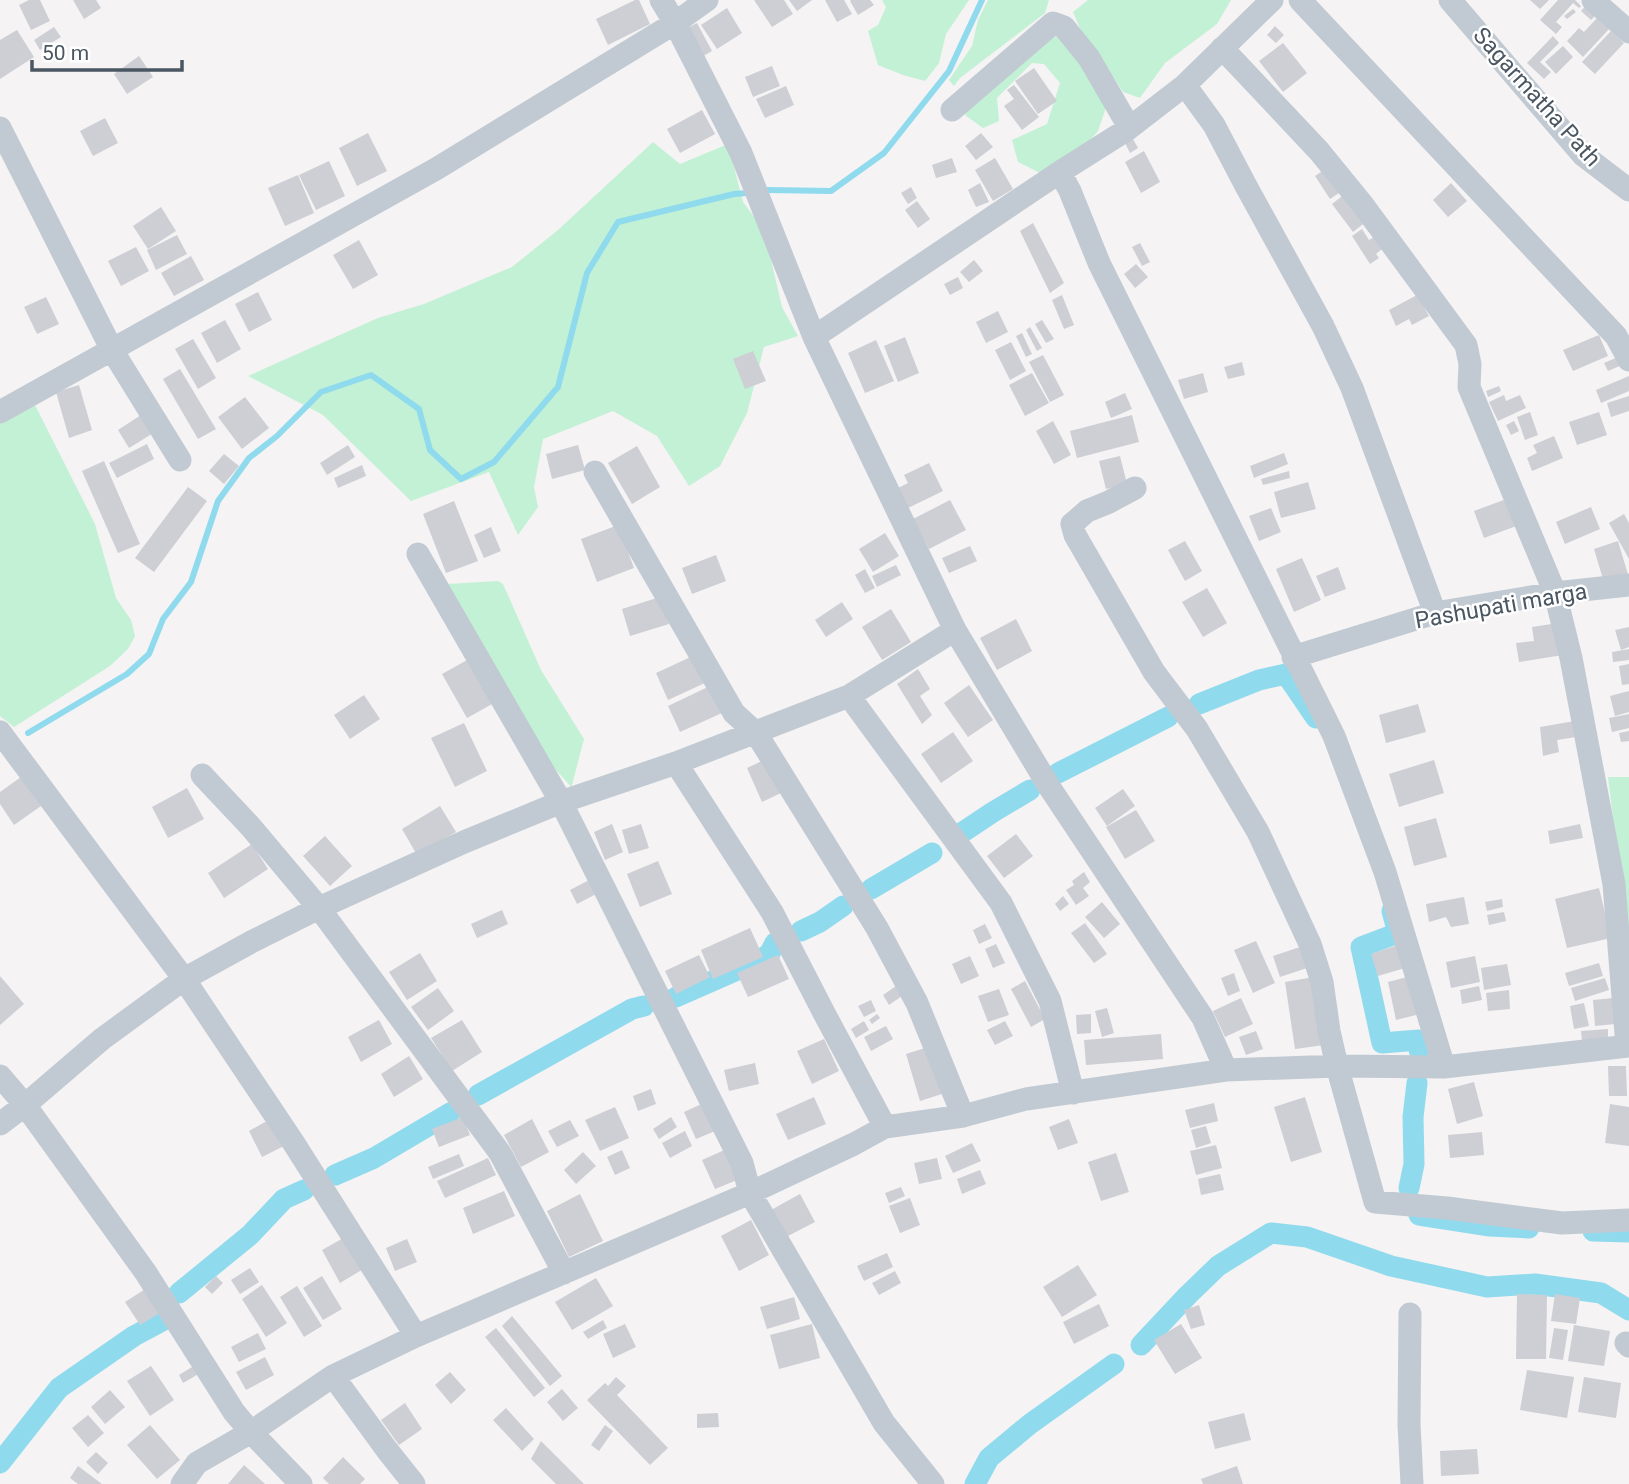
<svg xmlns="http://www.w3.org/2000/svg" width="1629" height="1484" font-family="Roboto,sans-serif">
<style>
.green{fill:#c3f1d5}
.lines{fill:none;stroke-linecap:round;stroke-linejoin:round}
.stream{stroke:#90daee;stroke-width:6}
.canal{stroke:#90daee;stroke-width:21}
.building{fill:#cdcfd5}
.minor{stroke:#c1cad2;stroke-width:23}
.labels{text-anchor:middle;dominant-baseline:central;stroke-width:5;stroke-linejoin:round;paint-order:stroke}
.street-label{font-size:23px;fill:#4a5661;stroke:#fff}
</style>
<rect width="100%" height="100%" fill="#f5f3f3"/>
<path class="green" d="M882,0h87l-23,34 -7,29 -14,18 -22,-6 -25,-10 -10,-34 10,-6 8,-18z
M988,0h61l-4,13 -85,65 -6,8 -5,-6 23,-34 6,-26z
M1088,0h143l-14,24 -52,39 -25,35 -17,-6 -21,-32 -18,-22 -11,-26z
M1062,35l46,67 -10,29 -12,14 -44,29 -24,-12 -6,-22 35,-16 13,-41 -16,-19 -12,-1 -35,35 2,23 -16,7 -18,-13 6,-10 76,-65z
M653,142l27,22 48,-20 15,58 21,28 18,77 16,29 -34,11 -17,66 -27,53 -31,20 -32,-50 -44,-25 -70,28 -9,48 4,20 -20,28 -29,-63 -78,29 -88,-86 -75,-39 130,-58 46,-14 88,-37 46,-37z
M35,405l60,119 21,74 15,22 4,16 -7,13 -18,17 -96,61 -14,-11v-295z
M498,581l5,3 38,86 43,69 -12,46 1,4 -32,-36 -93,-169z
M1608,777h21v202l-11,-120z"/>
<g class="lines">
<path class="stream" d="M768,190l63,1 53,-38 65,-82 33,-71
M28,733l99,-59 22,-20 14,-35 28,-37 27,-81 31,-43 28,-22 44,-44 50,-17 48,34 11,41 31,29 33,-17 64,-75 29,-114 31,-51 116,-28 14,-1"/>
<path class="canal" d="M1199,704l60,-24 27,-6 30,44
M1058,773l110,-56
M960,834l33,-22 37,-22
M871,889l61,-36
M1392,911l6,22 -37,14 21,96 37,-3v10
M801,931l19,-9 23,-16
M676,997l84,-37 10,-7 5,-10
M478,1095l154,-86 12,-3
M335,1175l39,-17 76,-45
M1409,1188l5,-24 -1,-47 4,-34
M1419,1215l71,11 39,2
M1593,1231l36,1
M179,1293l71,-58 34,-36 20,-9
M1141,1345l46,-49 31,-30 53,-33 36,4 84,29 96,21 48,-3 66,9 28,17
M0,1463l59,-75 75,-52 28,-15
M975,1484l14,-26 41,-34 84,-60"/>
</g>
<path class="building" d="M29,0h11l10,21 -19,9 -12,-25z
M73,0h23l5,8 -17,11z
M635,0h4l11,24 -42,21 -12,-26z
M754,0h30l9,14 -21,13z
M789,0h23l-15,11z
M825,0h19l8,14 -15,8z
M851,0h19l4,5 -16,10 -8,-14z
M1530,0h19l-9,9z
M1558,0h17l6,6 -2,2 -6,-5 -17,19 6,5 -6,7 -16,-14z
M1587,4l11,9 -7,7 -10,-9z
M727,8l15,25 -25,16 -16,-24z
M1573,9l3,3 -9,7 -3,-3z
M1597,18l12,11 -26,28 -16,-16 12,-13 5,4z
M697,23l15,28 -12,7 -15,-29z
M1275,26l9,9 -8,8 -9,-8z
M54,27l7,10 -21,13 -6,-10z
M17,30l17,27 -34,22v-39z
M1611,31l13,12 -29,31 -13,-12z
M1553,36l6,7 -19,19 11,10 -7,7 -17,-16z
M1283,43l24,30 -24,19 -24,-31z
M1563,46l10,11 -17,17 -11,-12z
M139,56l14,21 -26,17 -13,-20z
M772,66l8,20 -27,11 -8,-20z
M1034,68l23,33 -19,13 -23,-33z
M1014,85l25,32 -17,13 -18,-24 10,-7 -7,-9z
M786,86l8,19 -29,13 -9,-19z
M702,110l13,24 -35,19 -13,-24z
M105,118l13,25 -25,13 -13,-25z
M368,133l19,38 -30,15 -18,-38z
M981,133l12,14 -17,13 -11,-14z
M1133,139l5,9 -8,5 -5,-10z
M1144,151l16,31 -19,11 -16,-31z
M952,158l5,14 -21,6 -4,-13z
M995,158l18,31 -20,12 -18,-31z
M329,161l16,35 -29,14 -17,-35z
M1327,168l15,23 -12,8 -15,-23z
M298,175l16,38 -29,13 -17,-38z
M980,183l9,19 -13,5 -8,-17z
M1451,183l16,18 -19,16 -15,-17z
M911,187l6,11 -9,6 -7,-11z
M1346,193l21,28 -14,11 -21,-28z
M917,201l13,18 -12,9 -13,-18z
M161,207l15,24 -28,18 -15,-23z
M1033,223l31,60 -14,10 -30,-62z
M1362,229l7,11 5,-3 8,12 -6,5 3,4 -9,6 -18,-28z
M177,235l10,19 -31,16 -9,-20z
M359,240l19,35 -25,14 -20,-34z
M1140,243l10,19 -8,4 -10,-19z
M136,247l13,24 -28,15 -13,-25z
M191,256l13,24 -30,16 -13,-23z
M974,260l9,11 -14,11 -9,-10z
M1136,264l12,13 -13,11 -11,-14z
M958,277l5,11 -13,7 -6,-11z
M258,292l14,28 -23,12 -14,-28z
M1062,295l12,30 -10,4 -12,-29z
M1417,295l12,21 -17,9 -3,-6 -13,7 -7,-16z
M46,297l13,27 -22,10 -13,-27z
M998,311l10,21 -22,11 -10,-21z
M225,320l16,29 -24,14 -16,-30z
M1042,320l12,19 -8,4 -11,-19z
M1030,327l12,21 -5,3 -11,-21z
M1022,333l10,21 -6,3 -10,-21z
M1599,335l9,21 -35,15 -10,-21z
M905,337l14,36 -21,9 -14,-36z
M193,339l23,39 -18,11 -23,-40z
M876,340l18,41 -29,12 -17,-40z
M1011,342l15,29 -16,9 -15,-30z
M753,351l13,30 -21,8 -12,-30z
M1043,355l21,40 -14,7 -21,-40z
M1618,357l4,8 -14,6 -4,-8z
M1242,362l3,13 -17,4 -4,-12z
M180,369l36,60 -18,10 -35,-60z
M1032,373l17,30 -24,13 -16,-31z
M1203,373l5,19 -24,7 -6,-19z
M1629,376v15l-28,12 -5,-13z
M79,385l13,45 -23,8 -13,-46z
M1499,386l2,5 -13,6 -2,-6z
M1125,393l7,16 -21,9 -6,-16z
M1504,395l2,6 14,-6 6,13 -28,13 -9,-19z
M1629,396v15l-18,6 -4,-14z
M245,397l24,31 -27,21 -24,-32z
M1530,412l8,23 -13,5 -8,-23z
M1599,412l8,23 -30,10 -8,-23z
M144,413l11,19 -26,16 -11,-18z
M1132,415l7,27 -62,16 -7,-27z
M1053,421l18,34 -17,9 -18,-33z
M1514,421l5,10 -8,4 -5,-10z
M1554,436l9,22 -31,13 -5,-13 10,-5 -4,-8z
M147,444l7,15 -37,19 -8,-15z
M348,445l7,12 -28,18 -7,-12z
M578,445l7,25 -33,9 -6,-25z
M637,446l23,41 -28,17 -24,-41z
M1284,453l4,11 -34,14 -4,-12z
M224,454l15,12 -15,18 -15,-13z
M1120,456l7,28 -21,5 -7,-28z
M104,461l36,83 -22,9 -36,-82z
M929,463l14,28 -37,18 -10,-20 12,-6 -4,-8z
M362,465l4,11 -28,12 -4,-10z
M1289,471l1,7 -27,7 -2,-6z
M1308,482l8,27 -35,9 -7,-26z
M188,487l19,14 -53,71 -19,-14z
M1509,498l10,27 -35,13 -10,-27z
M950,500l16,30 -37,19 -16,-30z
M454,501l24,60 -32,12 -23,-59z
M1591,507l9,22 -35,15 -9,-22z
M1271,508l10,24 -22,9 -10,-25z
M1624,514l5,9v36l-20,-36z
M618,525l16,43 -37,14 -16,-43z
M491,527l10,24 -17,7 -10,-23z
M885,533l14,23 -26,16 -14,-23z
M1185,541l17,30 -17,10 -17,-31z
M1618,541l11,37 -24,8 -11,-37z
M970,546l7,15 -28,12 -7,-15z
M716,555l10,26 -34,13 -10,-26z
M1302,558l19,42 -27,12 -18,-43z
M896,565l5,10 -24,12 -5,-11z
M1338,567l8,22 -21,8 -9,-21z
M865,569l10,19 -10,5 -10,-18z
M1207,588l20,35 -24,14 -21,-35z
M660,597l9,27 -39,12 -8,-27z
M842,602l11,17 -27,18 -11,-17z
M891,609l20,33 -29,18 -20,-33z
M1016,619l16,32 -35,19 -17,-32z
M1558,623l5,32 -44,7 -3,-19 18,-2 -2,-14z
M1629,627v20l-8,3 -6,-20z
M1629,649v11l-16,2 -1,-10z
M695,655l12,27 -39,18 -12,-27z
M469,659l25,44 -27,15 -25,-44z
M1629,664v20l-7,1 -3,-19z
M918,669l12,20 -10,7 12,19 -10,9 -25,-40z
M969,685l24,35 -25,17 -24,-34z
M710,686l12,27 -42,19 -12,-26z
M1629,691v21l-14,4 -5,-20z
M364,695l16,24 -30,20 -16,-24z
M1418,704l8,28 -40,11 -7,-28z
M1629,714v14l-17,4 -3,-14z
M1575,721l1,16 -19,3 2,12 -16,4 -3,-29z
M464,723l23,48 -32,16 -24,-49z
M1629,731v10l-8,1 -2,-9z
M953,732l20,29 -32,22 -20,-29z
M766,759l15,34 -19,9 -15,-34z
M1434,760l10,33 -45,14 -10,-33z
M21,777l20,29 -27,19 -14,-21v-12z
M187,788l17,31 -36,19 -16,-31z
M1123,789l12,17 -28,20 -12,-18z
M440,806l16,26 -39,23 -15,-26z
M1136,810l19,31 -30,18 -19,-32z
M1436,818l11,39 -33,9 -10,-39z
M612,824l11,28 -18,8 -11,-28z
M641,824l8,24 -20,6 -7,-24z
M1580,824l3,14 -33,6 -2,-13z
M1016,834l17,22 -29,22 -17,-22z
M325,836l27,30 -22,20 -27,-30z
M252,844l16,25 -44,29 -16,-25z
M658,861l14,33 -32,13 -13,-33z
M1084,872l6,10 -7,6 6,8 -13,9 -10,-15 8,-5 -2,-4z
M593,878l7,14 -23,12 -7,-14z
M1599,888l12,50 -44,10 -12,-49z
M1063,896l6,8 -9,7 -5,-7z
M1464,897l5,27 -18,3 -5,-10 -17,5 -3,-18z
M1502,899l1,8 -16,4 -2,-9z
M1102,902l18,22 -16,14 -19,-21z
M502,910l6,14 -31,14 -6,-14z
M1504,912l2,9 -17,4 -2,-10z
M1085,923l22,31 -13,9 -23,-30z
M985,924l7,14 -13,6 -6,-14z
M750,928l13,29 -50,22 -12,-29z
M1256,941l19,42 -22,10 -19,-43z
M996,944l9,19 -12,5 -8,-19z
M1398,945l7,23 -27,8 -7,-22z
M1303,946l7,21 -30,10 -7,-21z
M420,953l17,28 -30,19 -18,-28z
M699,955l11,22 -34,17 -11,-23z
M778,955l11,24 -41,18 -11,-24z
M970,956l9,20 -18,8 -9,-20z
M1475,956l5,26 -29,6 -5,-26z
M1599,963l4,13 -34,10 -4,-13z
M1507,964l4,21 -27,5 -3,-22z
M1234,973l6,18 -12,5 -7,-18z
M1415,975l9,38 -28,7 -8,-38z
M0,976l24,28 -24,21z
M1314,977l10,68 -29,4 -10,-67z
M1605,978l4,12 -34,11 -4,-13z
M1025,981l20,38 -14,8 -20,-38z
M896,986l6,10 -13,9 -6,-10z
M1479,986l3,14 -20,4 -2,-14z
M438,988l16,23 -26,19 -17,-23z
M999,989l10,26 -21,7 -10,-26z
M1509,990l1,19 -22,2 -2,-18z
M1241,998l12,26 -28,13 -12,-26z
M1613,998l2,26 -20,2 -2,-26z
M871,1000l5,11 -12,6 -6,-11z
M1584,1003l5,23 -15,3 -4,-23z
M1107,1008l7,25 -12,4 -7,-26z
M877,1014l3,4 -8,6 -3,-4z
M1091,1014v19l-14,1 -1,-19z
M379,1020l13,24 -31,18 -13,-25z
M462,1020l20,32 -30,19 -21,-33z
M864,1021l5,9 -13,8 -5,-9z
M1005,1021l8,15 -18,9 -8,-15z
M886,1026l7,13 -22,12 -7,-14z
M1608,1029v11l-26,1 -1,-10z
M1256,1031l7,18 -17,6 -7,-18z
M1161,1034l2,25 -77,6 -2,-25z
M824,1039l15,32 -27,13 -15,-33z
M931,1046l14,47 -25,8 -14,-47z
M409,1056l14,23 -29,18 -13,-23z
M755,1063l4,21 -30,7 -5,-21z
M1608,1066h18l1,30h-18z
M1474,1082l9,34 -26,8 -9,-35z
M651,1089l5,15 -18,7 -5,-15z
M814,1097l12,27 -38,16 -12,-26z
M1305,1097l17,55 -31,10 -17,-55z
M708,1101l12,28 -24,10 -12,-27z
M1214,1103l4,18 -28,7 -5,-18z
M1610,1104l19,3v39l-24,-3z
M615,1107l14,31 -29,13 -15,-31z
M274,1117l14,27 -26,13 -13,-26z
M463,1117l7,18 -31,12 -7,-18z
M671,1117l6,10 -18,12 -6,-10z
M532,1119l17,33 -28,15 -17,-32z
M1069,1119l9,24 -20,7 -9,-23z
M570,1120l9,16 -22,11 -9,-16z
M1206,1126l5,17 -15,5 -5,-18z
M685,1131l7,15 -22,12 -8,-15z
M1482,1132l2,23 -34,3 -2,-23z
M972,1143l9,18 -28,12 -8,-17z
M1216,1145l6,23 -26,7 -6,-24z
M729,1148l13,30 -27,11 -13,-29z
M622,1150l8,18 -15,7 -8,-18z
M583,1152l13,14 -20,18 -12,-14z
M1116,1153l13,39 -28,9 -13,-39z
M459,1154l5,12 -31,13 -5,-12z
M488,1158l8,17 -51,23 -8,-17z
M937,1158l5,21 -23,5 -5,-21z
M980,1170l6,14 -24,10 -5,-15z
M1220,1174l4,16 -23,5 -3,-16z
M901,1187l4,9 -16,7 -4,-10z
M504,1191l11,25 -42,18 -10,-26z
M580,1194l23,47 -34,16 -22,-46z
M800,1194l15,28 -29,15 -15,-27z
M910,1198l10,27 -20,8 -11,-27z
M751,1220l18,35 -30,16 -18,-35z
M347,1236l18,32 -25,15 -18,-33z
M407,1239l10,23 -22,9 -9,-23z
M887,1253l6,14 -29,14 -7,-15z
M1078,1265l19,30 -35,22 -19,-30z
M250,1268l9,14 -19,12 -9,-14z
M895,1271l6,12 -22,12 -7,-12z
M216,1276l7,7 -11,11 -7,-7z
M322,1276l20,33 -19,11 -20,-32z
M596,1278l17,28 -41,24 -17,-28z
M262,1285l25,38 -21,14 -24,-38z
M150,1286l15,24 -25,15 -15,-23z
M297,1286l25,40 -18,11 -24,-40z
M1517,1294l30,1 -1,64h-30z
M1555,1294l25,4 -4,26 -25,-3z
M794,1297l6,22 -33,10 -7,-22z
M1099,1304l10,22 -35,18 -11,-22z
M1199,1305l6,20 -14,4 -7,-19z
M512,1316l50,60 -12,10 -48,-60z
M603,1320l4,8 -19,11 -5,-7z
M625,1324l11,23 -23,11 -10,-24z
M812,1324l8,34 -41,11 -9,-34z
M1181,1324l21,34 -27,16 -21,-34z
M1574,1325l36,6 -6,35 -36,-5z
M496,1328l49,60 -11,9 -49,-60z
M1554,1328l14,2 -5,30 -14,-2z
M258,1333l8,16 -27,13 -8,-15z
M265,1357l9,18 -28,15 -10,-18z
M197,1364l5,8 -19,11 -4,-8z
M151,1366l23,34 -24,16 -23,-35z
M1527,1370l47,7 -7,41 -47,-8z
M450,1372l16,18 -15,14 -16,-19z
M616,1377l10,9 -9,9 51,53 -18,17 -63,-65 18,-17 3,3z
M1584,1377l37,6 -5,35 -38,-6z
M562,1389l16,19 -15,13 -16,-19z
M110,1390l15,17 -20,17 -14,-17z
M405,1403l17,26 -23,16 -18,-25z
M506,1408l28,31 -12,12 -29,-31z
M718,1413l1,14 -22,1v-14z
M1244,1413l7,27 -36,9 -7,-27z
M88,1415l16,18 -16,14 -16,-19z
M150,1425l30,35 -23,19 -30,-34z
M605,1425l8,6 -14,20 -8,-6z
M541,1441l43,43h-28l-25,-25z
M1477,1449l2,25 -38,2 -1,-25z
M96,1452l12,11 -10,11 -12,-12z
M343,1457l22,22 -5,5h-31l-6,-6z
M244,1465l21,19h-37z
M78,1466l24,18h-24l-8,-6z
M1237,1466l6,18h-40l-2,-5z"/>
<g class="lines">
<path class="minor" d="M661,0l14,23 66,130 73,184 141,293 95,158 153,230 23,52
M1300,0l316,336 13,24
M1450,0l133,155 46,35
M1593,0l36,32
M1222,48l97,103 44,54 103,140 4,19 -1,23 86,206 16,65 43,226 13,162
M1185,85l29,40 32,61 77,140 29,62 83,225
M952,110l101,-87 11,4 25,31 36,62 3,9
M0,128l112,222 68,110
M1060,172l10,19 29,72 235,473 51,136 59,195
M814,337l246,-165 68,-43 57,-44 87,-85
M0,412l436,-243 239,-146 32,-23
M595,472l139,241 22,20 121,195 40,75 46,113
M1135,488l-26,14 -22,9 -15,13 3,11 79,137 43,57 61,103 52,112 12,38 7,49 8,35 38,136 72,6 115,15 67,-3
M418,554l143,248 181,361 8,30 134,230 49,61
M1293,657l142,-44 120,-20 74,-8
M849,696l152,207 49,98 23,92
M0,732l184,247 109,163 123,194
M676,763l96,149 52,101 61,114
M202,775l48,51 69,82 181,245 64,120
M0,1076l25,29 121,168 88,139 17,20 50,52
M0,1124l25,-19 77,-66 82,-60 67,-37 68,-34 145,-66 97,-40 115,-39 173,-67 106,-66
M1410,1314l-1,110 3,60
M1626,1343l3,3
M333,1376l54,74 27,34
M182,1484l15,-21 54,-31 82,-56 83,-40 334,-143 104,-49 31,-17 78,-11 63,-17 200,-29 111,-4 107,1 185,-21"/>
</g>
<g class="labels">
<g class="street-label">
<text transform="translate(1537 97) rotate(48)">Sagarmatha Path</text>
<text transform="translate(1501 606) rotate(-10)">Pashupati marga</text>
</g>
</g>
<path d="M32 60v10h150v-10" fill="none" stroke="#4a5661" stroke-width="3.5"/>
<text x="42" y="60" font-size="21" fill="#4a5661" stroke="#ffffff" stroke-width="5" paint-order="stroke">50 m</text>
</svg>
